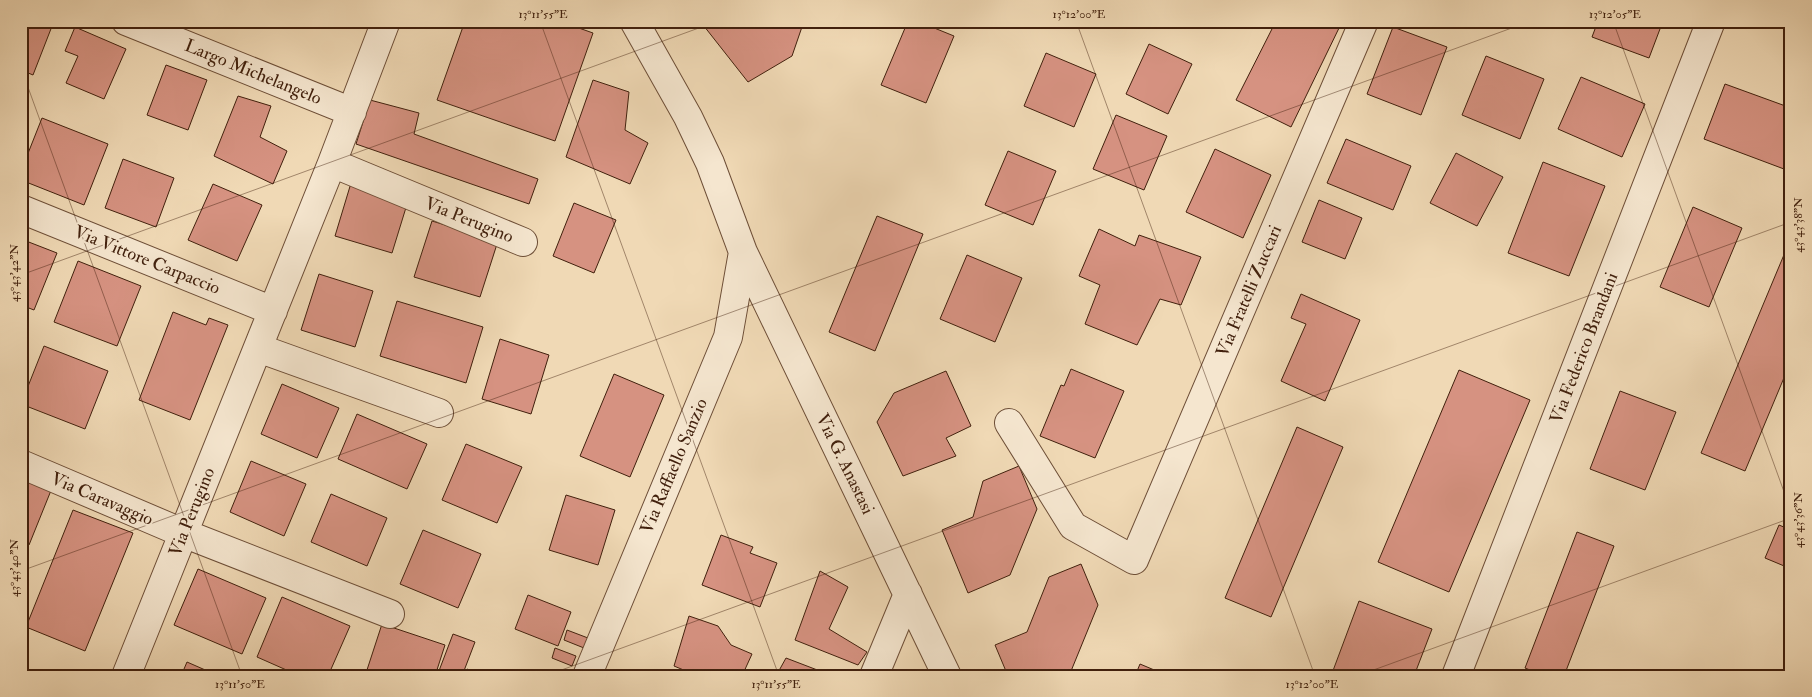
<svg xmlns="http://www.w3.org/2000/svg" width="1812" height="697" font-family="'IM FELL Double Pica',serif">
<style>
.building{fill:#d69281;stroke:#41200d}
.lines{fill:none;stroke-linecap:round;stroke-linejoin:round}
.minor-casing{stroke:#6d4e37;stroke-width:30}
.minor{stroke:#f5e6cf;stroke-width:28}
.ticks{fill:none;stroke:#41200d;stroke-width:1;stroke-opacity:0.45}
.labels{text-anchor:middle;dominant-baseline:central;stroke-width:4;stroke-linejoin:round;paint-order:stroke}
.street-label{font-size:18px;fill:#41200d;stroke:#f5e6cf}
.neatline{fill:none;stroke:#41200d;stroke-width:2}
.ticks-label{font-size:12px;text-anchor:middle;fill:#41200d}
</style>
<rect width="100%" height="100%" fill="#f0d9b5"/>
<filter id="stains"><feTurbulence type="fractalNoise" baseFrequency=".004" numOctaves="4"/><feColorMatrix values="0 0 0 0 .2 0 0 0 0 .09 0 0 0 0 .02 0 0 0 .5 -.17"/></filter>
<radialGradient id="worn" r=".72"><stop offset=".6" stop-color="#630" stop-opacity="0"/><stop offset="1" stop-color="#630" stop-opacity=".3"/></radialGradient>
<path class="building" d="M21,21h33l-21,54 -12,-5z
M465,21h94l34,12 -38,108 -118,-41z
M700,21h54l5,7 3,-7h42l-12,35 -44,26z
M908,21h9l37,15 -28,67 -45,-18z
M1182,21h17l-4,7z
M1276,21h54l10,5 -49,101 -55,-27z
M1532,21h14l-2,5z
M1598,21h65l-14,37 -57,-21z
M75,27l51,22 -22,50 -38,-16 12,-27 -13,-5z
M1393,27l54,20 -26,68 -54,-21z
M1149,44l43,20 -24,50 -42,-20z
M1046,53l50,21 -22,53 -50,-21z
M1486,56l58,23 -24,60 -58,-24z
M166,65l41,15 -19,50 -41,-15z
M1581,77l64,27 -23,53 -64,-28z
M593,80l36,12 -4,38 23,13 -18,41 -64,-27z
M1725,84l66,24v44l-7,17 -80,-30z
M238,96l33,10 -11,31 27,14 -14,33 -59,-28z
M370,100l49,13 -5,21 124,45 -9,25 -173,-60z
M1116,115l51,21 -23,54 -51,-21z
M42,118l66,26 -24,61 -63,-25v-9z
M1346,139l65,27 -18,44 -66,-27z
M1215,149l56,26 -28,63 -57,-26z
M1008,151l48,20 -23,54 -48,-20z
M1456,153l47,24 -26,49 -47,-23z
M123,159l51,19 -18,49 -51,-19z
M1543,162l62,24 -36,90 -61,-23z
M351,183l57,18 -16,52 -57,-17z
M213,184l49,21 -25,56 -49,-21z
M1319,200l43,18 -17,41 -43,-17z
M574,203l42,17 -22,53 -41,-17z
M1693,207l49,21 -33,79 -49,-20z
M877,216l46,18 -48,117 -46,-19z
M432,221l66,20 -18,56 -66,-20z
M1099,229l36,17 4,-11 62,22 -20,48 -21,-6 -23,46 -52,-21 15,-39 -21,-9z
M1791,238v123l-46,110 -44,-18z
M21,239l36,14 -23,57 -13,-5z
M967,255l55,23 -27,64 -55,-23z
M78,261l63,25 -24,60 -63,-24z
M319,274l54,17 -18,56 -54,-17z
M1301,294l59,26 -35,81 -44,-20 25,-57 -15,-6z
M397,301l86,26 -17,56 -86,-27z
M173,312l33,13 3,-7 19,7 -38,95 -51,-20z
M500,339l49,16 -18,59 -49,-15z
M44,346l64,25 -23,58 -64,-25z
M1071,369l53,22 -29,67 -55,-22 21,-51 3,1z
M1459,370l71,30 -81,192 -71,-30z
M946,371l25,55 -25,12 10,18 -53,20 -26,-54 17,-29z
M614,374l50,21 -34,82 -50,-21z
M282,384l57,24 -22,50 -56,-24z
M1620,391l56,21 -31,78 -55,-21z
M357,414l70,30 -20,45 -69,-30z
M1297,427l46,20 -72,170 -46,-19z
M466,444l56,23 -25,56 -55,-23z
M251,461l55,23 -22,52 -54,-24z
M1019,466l18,43 -27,66 -42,18 -26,-63 31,-13 10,-36z
M21,476l31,12 -23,57 -8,-3z
M331,494l56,24 -20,48 -56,-24z
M566,495l49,15 -17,55 -49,-15z
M73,510l60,23 -48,118 -59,-24z
M1779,525l12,5 -2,38 -24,-10z
M423,530l58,24 -23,54 -58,-24z
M1577,532l37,14 -50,130h-19l-20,-8z
M721,535l32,12 -3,6 27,10 -17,44 -58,-22z
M1081,564l17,41 -29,71h-61l-13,-31 32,-13 22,-55z
M198,569l68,29 -24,56 -68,-29z
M820,571l28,16 -19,42 38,23 -9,13 -63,-25z
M528,595l43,17 -13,34 -43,-17z
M282,597l68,29 -22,50h-28l-43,-19z
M1359,601l73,28 -18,47h-83z
M689,616l29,10 13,19 21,9 -10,22h-44l-24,-10z
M382,624l63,21 -10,31h-70z
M567,630l21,8 -4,10 -20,-8z
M453,634l22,8 -13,34h-25z
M555,648l21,8 -4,10 -20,-8z
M786,658l47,18h-57z
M187,662l32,14h-38z
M1140,664l19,8 -2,4h-22z
M467,669l16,7h-18z"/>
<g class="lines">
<defs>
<path id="minor" d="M126,21l226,91
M634,21l54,96 22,46 33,89 204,424
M332,163l191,79
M21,209l252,102
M258,348l181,65
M1009,423l64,103 61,34 230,-539
M21,464l162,69 207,81
M126,676l206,-513 54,-142
M587,676l141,-339 15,-85
M874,676l34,-82
M1456,676l255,-655"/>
</defs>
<use href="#minor" class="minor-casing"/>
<use href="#minor" class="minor"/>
</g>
<path class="ticks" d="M540,21l239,655M1076,21l239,655M1613,21l178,490M21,68l221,608M21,275l697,-254M21,571l1510,-550M545,676l1246,-454M1357,676l434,-158"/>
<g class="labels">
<g class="street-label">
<text transform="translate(253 72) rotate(22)">Largo Michelangelo</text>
<text transform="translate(469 220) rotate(22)">Via Perugino</text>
<text transform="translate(147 260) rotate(22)">Via Vittore Carpaccio</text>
<text transform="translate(1249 291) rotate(-67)">Via Fratelli Zuccari</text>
<text transform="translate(1584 348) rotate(-69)">Via Federico Brandani</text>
<text transform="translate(845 464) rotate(64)">Via G. Anastasi</text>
<text transform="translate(674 466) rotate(-67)">Via Raffaello Sanzio</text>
<text transform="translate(102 499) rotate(23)">Via Caravaggio</text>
<text transform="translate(192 512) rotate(-68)">Via Perugino</text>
</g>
</g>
<rect width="1812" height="697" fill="none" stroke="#f0d9b5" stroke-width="55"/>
<rect x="28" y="28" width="1756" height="642" class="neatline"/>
<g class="ticks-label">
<text x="543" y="18">13°11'55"E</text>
<text x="1079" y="18">13°12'00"E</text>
<text x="1615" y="18">13°12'05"E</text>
<text transform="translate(1798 225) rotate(-90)" y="4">43°43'38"N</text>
<text transform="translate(14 273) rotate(-90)" y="4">43°43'42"N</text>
<text transform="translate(1798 520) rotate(-90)" y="4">43°43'36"N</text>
<text transform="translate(14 568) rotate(-90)" y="4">43°43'40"N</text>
<text x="240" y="688">13°11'50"E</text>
<text x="776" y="688">13°11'55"E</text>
<text x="1312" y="688">13°12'00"E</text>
</g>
<rect width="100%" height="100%" filter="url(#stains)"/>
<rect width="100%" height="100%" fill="url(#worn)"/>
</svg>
